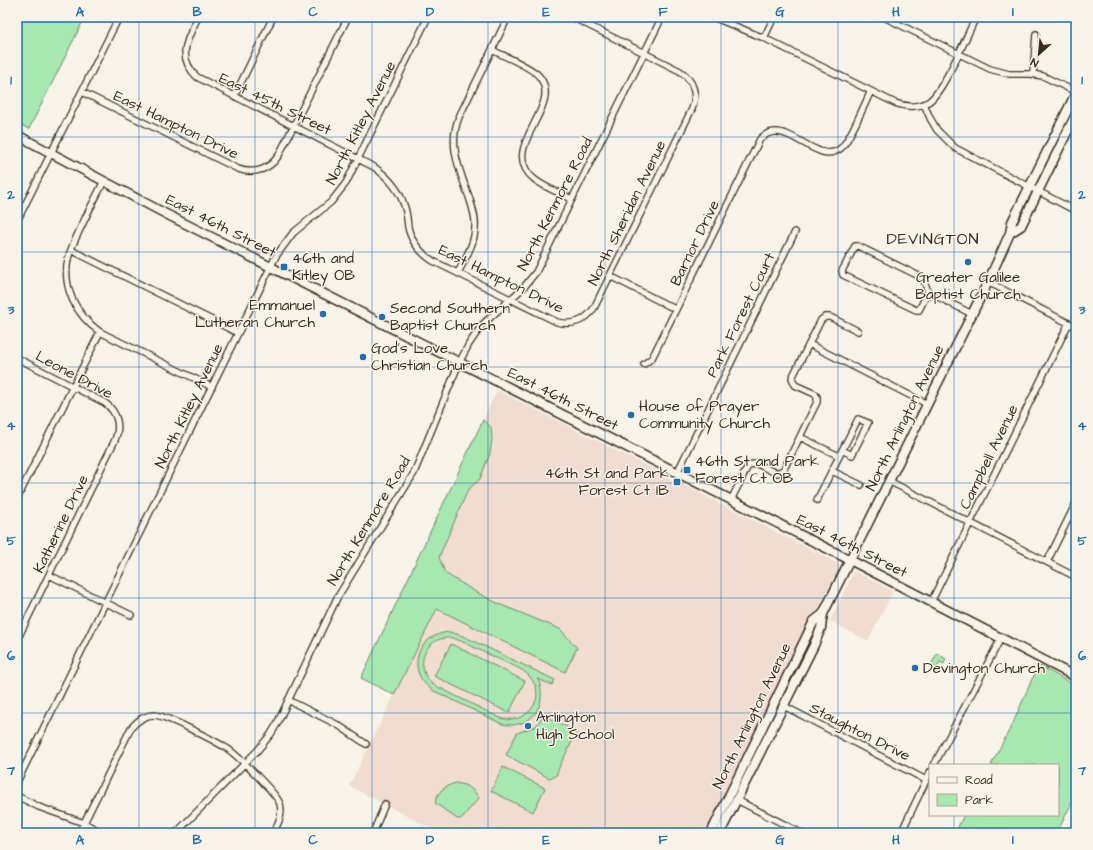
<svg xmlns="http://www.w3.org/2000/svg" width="1093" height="850" font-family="'Architects Daughter',sans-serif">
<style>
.built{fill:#f0ddd0}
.green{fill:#a7e7b0;stroke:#718867;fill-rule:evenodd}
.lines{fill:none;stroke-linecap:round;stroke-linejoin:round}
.street-casing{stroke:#3b2a1e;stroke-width:8}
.secondary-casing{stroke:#3b2a1e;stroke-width:11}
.street{stroke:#f7f3e8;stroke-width:5.5}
.secondary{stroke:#f7f3e8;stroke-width:8}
.grid{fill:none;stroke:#1f6fb2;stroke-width:1;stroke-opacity:0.55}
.poi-dot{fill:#1f6fb2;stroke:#f7f3e8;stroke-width:1.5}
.labels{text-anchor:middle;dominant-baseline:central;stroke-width:3;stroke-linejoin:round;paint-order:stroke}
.street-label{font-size:15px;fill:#3b2a1e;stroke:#f7f3e8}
.poi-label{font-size:15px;fill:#3b2a1e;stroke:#f7f3e8;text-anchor:start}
.neighbourhood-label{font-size:16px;letter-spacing:1px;fill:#3b2a1e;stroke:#f7f3e8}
.neatline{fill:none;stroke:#1f6fb2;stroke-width:1.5}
.grid-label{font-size:13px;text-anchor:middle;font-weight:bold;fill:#1f6fb2}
</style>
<rect width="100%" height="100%" fill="#f7f3e8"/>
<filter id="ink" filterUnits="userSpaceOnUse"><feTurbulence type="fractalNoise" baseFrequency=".025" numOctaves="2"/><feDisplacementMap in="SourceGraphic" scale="8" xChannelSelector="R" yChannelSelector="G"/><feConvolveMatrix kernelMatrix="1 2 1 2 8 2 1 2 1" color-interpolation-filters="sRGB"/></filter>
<g filter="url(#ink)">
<path class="built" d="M497,390l344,175 -136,268h-265l-91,-47 88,-177 128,63 -5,-43 -61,-25 -25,-13 -29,-18 -6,-16 29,-67 12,-11 10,-25 2,-15 -1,-12 -8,-7z
M854,571l39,20 -25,50 -38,-20z"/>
<path class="green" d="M17,17h68l-56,112 -12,-6z
M483,420l8,7 1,12 -2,14 -10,26 -12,11 -29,67 6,16 29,18 25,13 61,25 17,19 -12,24 -128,-63 -43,86 -33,-17z
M450,632l13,4 92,44 -3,5 -14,-6c11,26 -7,51 -36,45l-68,-33c-30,-18 -18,-57 16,-59zM445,638h8l8,3c14,7 29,14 44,21 8,4 18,7 24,14 21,22 -4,52 -31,41l-66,-33c-16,-15 -11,-42 13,-46z
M451,644l74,37 -16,32 -75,-37z
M937,653l9,6 -2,5 -4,-2 -4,6 -5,-3z
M1040,666l36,20v108l-19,39h-102l9,-18h94v-50h-67l23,-44 18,-42z
M543,715l34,17 -17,33 -4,11 -7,2 -43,-23 11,-22 19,-7z
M503,767l42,21 -12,24 -42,-21z
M456,783c11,2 17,5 23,15l-18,21h-4l-22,-16c3,-12 9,-17 21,-20z"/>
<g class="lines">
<defs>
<path id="street" d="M198,17c-11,23 -22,39 -1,60l177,90c14,10 25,22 30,38 3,7 3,14 4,22 3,14 13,26 25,34l124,61c15,4 29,-1 37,-14l98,-199c6,-15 1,-29 -12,-38l-108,-54
M713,17l51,21 131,65c11,4 22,5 33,-1 15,-9 39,-67 48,-85
M884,17l106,52 19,5h22l12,2 33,16
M764,38l10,-21
M492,50c12,6 37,16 46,25 29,31 -42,72 -4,104 11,9 26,14 38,20
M1033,74l3,-40
M82,92l156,77c17,6 32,0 41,-14l69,-138
M234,97l39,-80
M924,104l6,14 7,12 18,18 121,63
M104,181c-7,14 -15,29 -22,44 -5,11 -11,22 -14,34 -6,29 8,56 32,73l112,55
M17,221l102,-204
M855,246h3l65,32 5,14 -9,18h-3l-73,-35 -1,-4z
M71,250l167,83
M458,273c7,-15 17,-29 17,-46 1,-9 -2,-18 -5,-27 -9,-27 -23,-54 -11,-83l49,-100
M610,276l65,33
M988,282l88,45
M928,292l44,22
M809,344l118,60
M17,358l88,45c12,9 16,23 10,37l-98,200
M644,364l8,-6 108,-219c26,-26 57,30 81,9 9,-8 24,-45 30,-57
M800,437l39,19
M832,471l29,14
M677,473l118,-241
M889,481l187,96
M17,499l83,-167
M731,500l16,-32c9,-11 20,4 31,5l6,-4 33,-67v-5l-2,-3 -20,-9 -3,-7 29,-58 4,-3h5l28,14
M817,500l41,-81 10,4 -16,32 -10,-5
M1047,562l29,-59
M49,575l82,40
M931,602l138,-279
M288,700l50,25 28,19
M784,706l142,74
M934,765l67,-127
M17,782l259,-526 17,-23 38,-31 15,-19 82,-166
M17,796l22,11 45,16 19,10
M737,800l64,33
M79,833l52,-105c6,-7 14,-13 23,-13 12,0 63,27 74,34 11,8 49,45 52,55 3,11 -2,20 -7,29
M176,833l81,-82 14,-17 6,-10 60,-126 77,-125 45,-110 10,-19 13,-19 42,-38 12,-15 126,-255
M373,833l12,-29
M901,833l29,-61"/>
<path id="secondary" d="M17,135l149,79 684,346 226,117
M1010,233l11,-7 55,-112
M711,833l103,-212 9,-7
M720,833l94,-188 7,-17 2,-14 165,-332 22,-49 2,-11 64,-129"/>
</defs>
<use href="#street" class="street-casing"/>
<use href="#secondary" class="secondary-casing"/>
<use href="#street" class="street"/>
<use href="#secondary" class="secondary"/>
</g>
</g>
<path class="grid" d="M139,17v816M255,17v816M372,17v816M488,17v816M605,17v816M721,17v816M838,17v816M954,17v748M17,137h1059M17,252h1059M17,367h1059M17,483h1059M17,598h1059M17,713h1059M954,815v18"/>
<g class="poi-dot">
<circle cx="968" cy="262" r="4"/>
<rect x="280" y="263" width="8" height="8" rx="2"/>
<circle cx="323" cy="314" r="4"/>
<circle cx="382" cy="317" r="4"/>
<circle cx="363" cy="357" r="4"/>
<circle cx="631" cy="415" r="4"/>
<rect x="683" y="466" width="8" height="8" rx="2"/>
<rect x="673" y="478" width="8" height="8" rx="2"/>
<circle cx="915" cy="668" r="4"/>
<circle cx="528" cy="726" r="4"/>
</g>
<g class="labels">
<g class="street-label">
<text transform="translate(275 104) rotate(26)">East 45th Street</text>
<text transform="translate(361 123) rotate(-63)">North Kitley Avenue</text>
<text transform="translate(176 125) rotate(26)">East Hampton Drive</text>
<text transform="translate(555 204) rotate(-63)">North Kenmore Road</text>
<text transform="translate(627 213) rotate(-64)">North Sheridan Avenue</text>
<text transform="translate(221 226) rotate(27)">East 46th Street</text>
<text transform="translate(695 243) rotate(-64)">Barnor Drive</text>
<text transform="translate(501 279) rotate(26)">East Hampton Drive</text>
<text transform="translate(741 315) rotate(-64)">Park Forest Court</text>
<text transform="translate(74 375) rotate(28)">Leone Drive</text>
<text transform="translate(563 399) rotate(27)">East 46th Street</text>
<text transform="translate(189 406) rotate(-64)">North Kitley Avenue</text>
<text transform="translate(905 418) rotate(-64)">North Arlington Avenue</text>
<text transform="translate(989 457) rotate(-64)">Campbell Avenue</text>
<text transform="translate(369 521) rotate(-59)">North Kenmore Road</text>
<text transform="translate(61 524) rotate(-64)">Katherine Drive</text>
<text transform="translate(852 546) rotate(27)">East 46th Street</text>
<text transform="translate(752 716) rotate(-64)">North Arlington Avenue</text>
<text transform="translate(860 732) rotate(27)">Staughton Drive</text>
</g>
<g class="poi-label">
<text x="292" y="258">46th and<tspan x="292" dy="17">Kitley OB</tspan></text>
<text x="968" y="277" text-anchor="middle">Greater Galilee<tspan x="968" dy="17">Baptist Church</tspan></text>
<text x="315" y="305" text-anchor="end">Emmanuel<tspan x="315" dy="17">Lutheran Church</tspan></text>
<text x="390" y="308">Second Southern<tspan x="390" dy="17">Baptist Church</tspan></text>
<text x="371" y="348">God's Love<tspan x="371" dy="17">Christian Church</tspan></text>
<text x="639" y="406">House of Prayer<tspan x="639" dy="17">Community Church</tspan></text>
<text x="695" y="461">46th St and Park<tspan x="695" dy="17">Forest Ct OB</tspan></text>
<text x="669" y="473" text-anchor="end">46th St and Park<tspan x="669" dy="17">Forest Ct IB</tspan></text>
<text x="923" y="668">Devington Church</text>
<text x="536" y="717">Arlington<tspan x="536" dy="17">High School</tspan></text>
</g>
<g class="neighbourhood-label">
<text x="933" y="239">DEVINGTON</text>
</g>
</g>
<rect width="1093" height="850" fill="none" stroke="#f7f3e8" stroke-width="44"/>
<rect x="929" y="764" width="130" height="52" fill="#f7f3e8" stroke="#aca397"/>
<rect x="937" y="777" width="20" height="6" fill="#f7f3e8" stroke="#aca397"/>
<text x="965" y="784" font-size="12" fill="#3b2a1e">Road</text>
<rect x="937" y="794" width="20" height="12" fill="#a7e7b0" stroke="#aca397"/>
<text x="965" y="804" font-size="12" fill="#3b2a1e">Park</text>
<g transform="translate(1039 54) rotate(207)" stroke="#f7f3e8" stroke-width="3" paint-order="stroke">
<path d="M0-3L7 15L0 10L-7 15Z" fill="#3b2a1e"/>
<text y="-6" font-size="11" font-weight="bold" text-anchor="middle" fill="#3b2a1e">N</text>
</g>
<rect x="22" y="22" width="1049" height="806" class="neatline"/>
<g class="grid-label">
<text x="80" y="16">A</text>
<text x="197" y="16">B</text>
<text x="313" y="16">C</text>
<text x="430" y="16">D</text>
<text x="546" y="16">E</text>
<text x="663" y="16">F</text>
<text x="780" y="16">G</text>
<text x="896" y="16">H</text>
<text x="1013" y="16">I</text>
<text x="11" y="84">1</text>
<text x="1082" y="84">1</text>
<text x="11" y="199">2</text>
<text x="1082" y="199">2</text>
<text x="11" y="314">3</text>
<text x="1082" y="314">3</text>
<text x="11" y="430">4</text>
<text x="1082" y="430">4</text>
<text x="11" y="545">5</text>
<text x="1082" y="545">5</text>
<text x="11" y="660">6</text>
<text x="1082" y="660">6</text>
<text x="11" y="775">7</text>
<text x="1082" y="775">7</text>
<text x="80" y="844">A</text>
<text x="197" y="844">B</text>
<text x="313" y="844">C</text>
<text x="430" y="844">D</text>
<text x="546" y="844">E</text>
<text x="663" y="844">F</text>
<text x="780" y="844">G</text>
<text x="896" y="844">H</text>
<text x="1013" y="844">I</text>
</g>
</svg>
